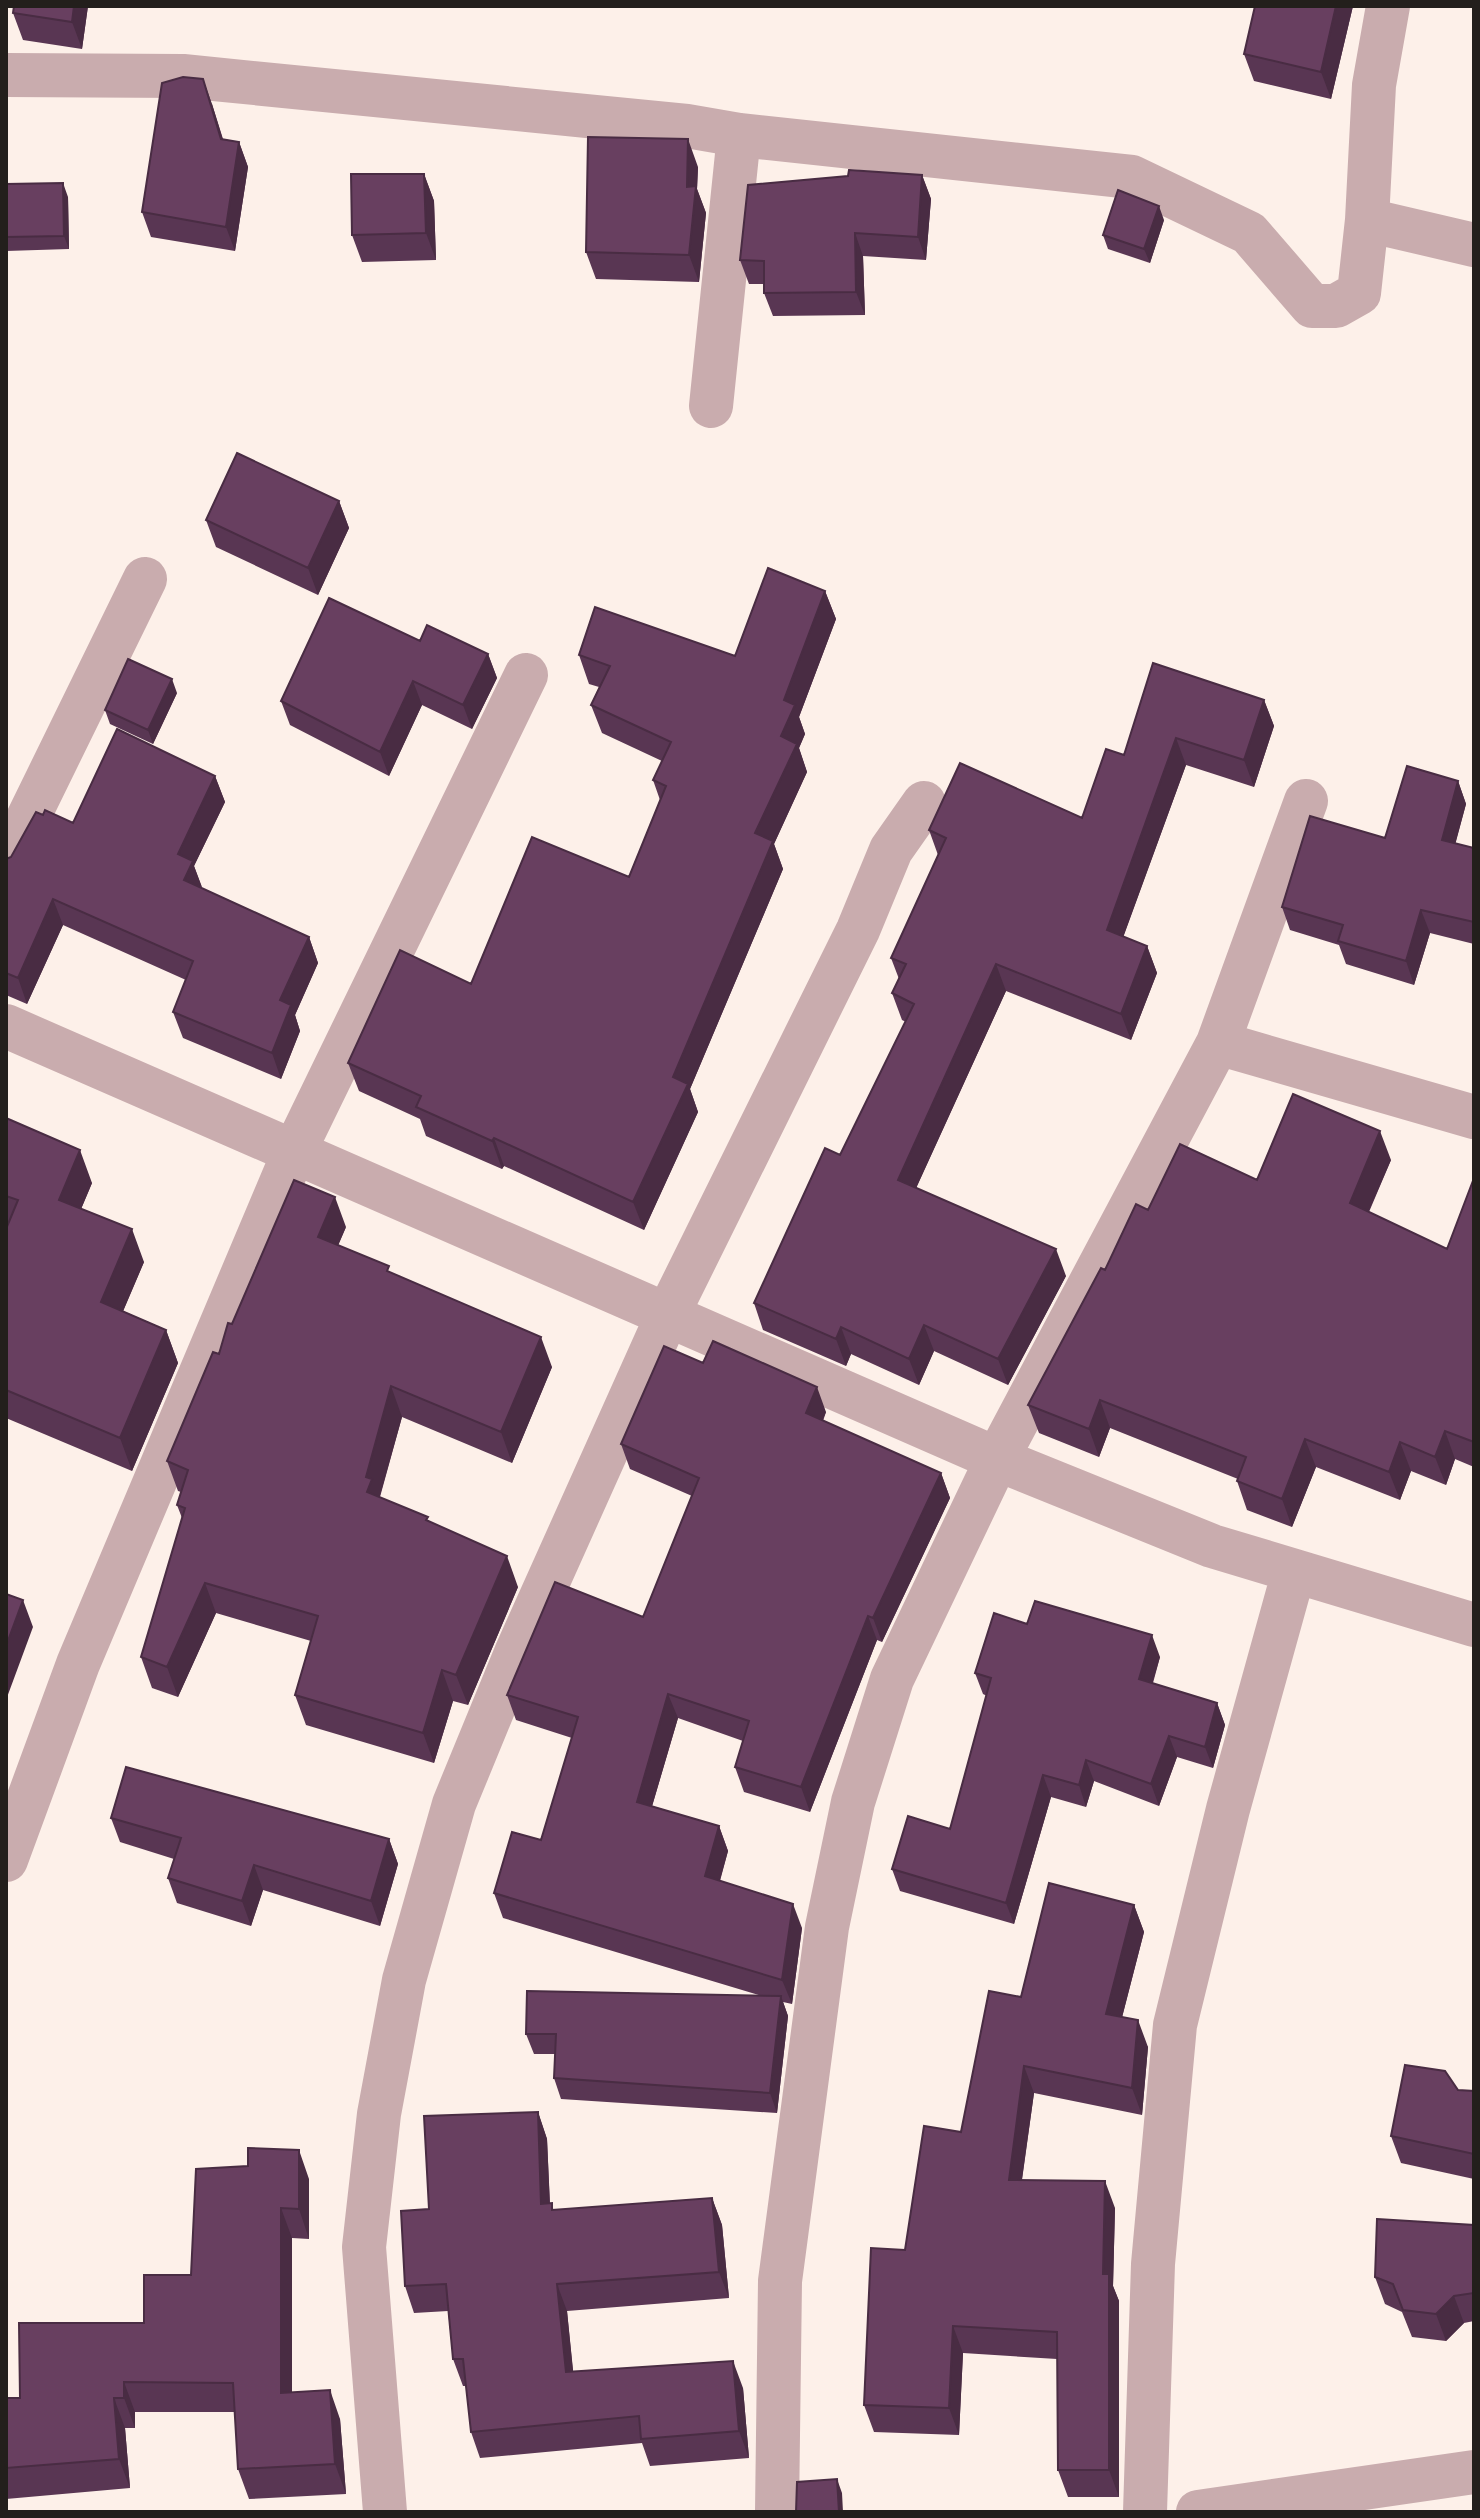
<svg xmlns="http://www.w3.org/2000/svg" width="1480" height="2518" font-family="Figtree,sans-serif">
  <rect width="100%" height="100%" fill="#fdf0e9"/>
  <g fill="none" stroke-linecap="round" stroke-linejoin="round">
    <path stroke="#c9acae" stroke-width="44" d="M6 75 183 76 687 126 739 135 1132 177 1249 233 1312 306H1336L1359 293 1367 220 1374 85 1388 6
      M1367 220 1474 245
      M711 406 739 135
      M6 863 145 579
      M6 1026 997 1459 1212 1546 1474 1625
      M1218 1043 1474 1117
      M6 1860 78 1664 294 1152 526 675
      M385 2512 364 2247 379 2114 404 1980 454 1804 516 1653 668 1314 858 930 891 850 924 803
      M777 2512 780 2281 827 1927 853 1802 892 1679 997 1459 1218 1043 1306 801
      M1145 2512 1153 2264 1175 2025 1228 1809 1294 1571
      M1198 2512 1474 2472"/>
  </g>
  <path fill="#593653" d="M88 6 82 49 23 40 13 13Z
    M1255 6H1353L1331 99 1254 81 1244 54Z
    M212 104 223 139 239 142 248 167 235 251 151 237 142 212Z
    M698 167 697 189 706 213 699 282 596 279 586 252Z
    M424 174 434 201 436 260 362 262 352 235Z
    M922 175 931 199 926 260 863 256 865 315 773 316 764 293V284H749L740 260Z
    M6 184 68 197 69 249 6 251Z
    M1164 220 1150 263 1108 249 1103 235Z
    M339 501 349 528 318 595 216 547 206 520Z
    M825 591 836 619 799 717 805 734 799 748 807 772 774 844 783 869 690 1089 698 1112 644 1230 504 1166 502 1169 426 1136 420 1119 359 1091 348 1063 471 984 629 877 660 800 653 780 662 761 602 733 591 705 599 687 589 684 579 655 735 656Z
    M420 641 488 654 497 678 472 729 422 705 389 776 290 725 281 701Z
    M177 693 153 744 110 724 105 710Z
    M1264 700 1274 726 1254 787 1186 765 1123 937 1147 946 1157 973 1131 1040 1006 991 916 1188 1066 1276 1008 1385 934 1351 919 1385 851 1354 846 1366 763 1330 754 1303 840 1155 906 1022 902 1020 892 993 899 979 891 958 938 855 929 830 1082 818 1124 755Z
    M215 776 225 802 194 866 202 888 309 937 318 963 295 1015 300 1031 281 1079 183 1038 173 1012 186 980 63 925 27 1004 6 995V859L11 857 43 815 73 823Z
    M1458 781 1466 804 1455 844 1474 848V944L1430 933 1414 985 1346 964 1339 945 1290 930 1282 907 1385 838Z
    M6 1118 92 1183 81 1209 144 1262 123 1311 166 1330 178 1363 132 1471 6 1418V1229L8 1224 6 1223Z
    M1391 1160 1369 1212 1447 1249 1474 1178V1467L1455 1459 1446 1485 1411 1471 1400 1500 1316 1467 1292 1527 1247 1510 1237 1481 1238 1479 1110 1428 1099 1457 1039 1433 1028 1405 1105 1270 1148 1210 1257 1180Z
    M346 1227 338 1245 392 1273 552 1367 512 1463 402 1417 380 1497 429 1522 518 1587 468 1705 453 1701 434 1763 306 1725 295 1695 311 1641 216 1613 178 1697 152 1688 141 1657 182 1518 177 1505 181 1492 178 1491 167 1461 232 1324Z
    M703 1363 826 1412 823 1421 941 1473 950 1498 882 1642 877 1640 810 1812 744 1792 735 1767 743 1741 678 1718 652 1806 719 1826 728 1851 720 1881 802 1928 792 2004 783 2002 788 2016 777 2113 561 2099 554 2078 555 2054H534L526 2034 762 1996 503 1918 494 1893 541 1840 572 1738 516 1720 507 1695 643 1617 692 1496 630 1469 621 1444Z
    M1027 1624 1160 1657 1153 1683 1217 1703 1225 1725 1213 1768 1177 1757 1159 1806 1094 1781 1086 1807 1051 1797 1014 1924 900 1891 892 1869 950 1829 987 1696 983 1694 975 1673Z
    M111 1818 389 1839 398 1864 380 1926 263 1890 251 1926 177 1903 168 1878 174 1859 120 1842Z
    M1134 1905 1144 1932 1122 2017 1148 2047 1142 2115 1034 2093 1022 2180 1115 2208 1113 2286 1119 2301V2497H1068L1058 2470 1057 2359 963 2353 959 2435 874 2432 864 2405 905 2250 961 2132 1021 1997Z
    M1458 2090 1474 2091V2179L1401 2163 1391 2136Z
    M538 2112 547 2139 550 2204 554 2210 712 2198 722 2225 729 2298 567 2311 573 2372 743 2388 749 2458 650 2466 642 2443 480 2458 471 2432 466 2386H463L453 2359 448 2311 414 2313 405 2286 429 2209Z
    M309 2179V2239L292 2238V2392L340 2419 346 2494 249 2499 238 2469 235 2412H135V2428H125L130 2488 6 2499V2398H20L144 2323 191 2275Z
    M1474 2225V2321L1464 2323 1446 2341 1412 2337 1402 2312 1385 2304 1375 2277Z"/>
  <path fill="#492c43" d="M74 6H88L82 49 72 22Z
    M1336 6H1353L1331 99 1321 72Z
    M203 79 212 104 230 163 221 139Z
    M688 139 698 167 697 189 706 213 699 282 689 255 687 187Z
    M239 142 248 167 235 251 226 227Z
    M424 174 434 201 436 260 426 233Z
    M922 175 931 199 926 260 918 237Z
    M63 183 68 197 69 249 64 236Z
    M1159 206 1164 220 1150 263 1144 249Z
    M855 233 863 256 865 315 856 292Z
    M339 501 349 528 318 595 308 568Z
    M825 591 836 619 799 717 805 734 799 748 807 772 774 844 783 869 690 1089 698 1112 644 1230 633 1202 673 1077 755 833 781 736 784 700Z
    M488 654 497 678 472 729 463 705Z
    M172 679 177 693 153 744 148 730Z
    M413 681 422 705 389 776 380 752Z
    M1264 700 1274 726 1254 787 1244 760Z
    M1176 738 1186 765 1116 957 1107 930Z
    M215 776 225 802 194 866 202 887 184 880 178 854Z
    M1458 781 1466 804 1450 864 1442 840Z
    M53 899 63 925 27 1004 18 978Z
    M1421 910 1430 933 1414 985 1406 961Z
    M309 937 318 963 295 1015 300 1031 281 1079 272 1053 280 1000Z
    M1147 946 1157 973 1131 1040 1121 1014Z
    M996 964 1006 991 908 1206 898 1180Z
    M1380 1131 1391 1160 1360 1231 1350 1203Z
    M494 1138 504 1166 502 1169 492 1141Z
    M80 1150 92 1183 71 1233 59 1200Z
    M335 1197 346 1227 329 1267 318 1237Z
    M132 1229 144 1262 113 1335 101 1302Z
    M1056 1249 1066 1276 1008 1385 998 1359Z
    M924 1325 934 1351 919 1385 909 1359Z
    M841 1327 851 1354 846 1366 836 1339Z
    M166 1330 178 1363 132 1471 120 1438Z
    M541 1337 552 1367 512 1463 501 1432Z
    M391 1386 402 1417 379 1499 367 1492 366 1477Z
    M817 1387 826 1412 815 1438 806 1413Z
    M1100 1400 1110 1428 1099 1457 1089 1429Z
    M1445 1431 1455 1459 1446 1485 1435 1457Z
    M1305 1439 1316 1467 1292 1527 1282 1499Z
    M1400 1442 1411 1471 1400 1500 1389 1472Z
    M941 1473 950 1498 882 1642 873 1618Z
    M507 1556 518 1587 468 1705 456 1675Z
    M205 1583 216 1613 178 1697 167 1667Z
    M23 1600 33 1627 6 1700V1646Z
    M868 1616 877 1640 810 1812 801 1787Z
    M1152 1635 1160 1657 1147 1701 1139 1679Z
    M442 1670 453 1701 434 1763 423 1733Z
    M668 1694 678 1718 646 1827 637 1802Z
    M1217 1703 1225 1725 1213 1768 1205 1747Z
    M1169 1736 1177 1757 1159 1806 1151 1784Z
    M1086 1760 1094 1781 1086 1807 1079 1785Z
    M1043 1775 1051 1797 1014 1924 1006 1903Z
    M719 1826 728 1851 714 1901 705 1876Z
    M389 1839 398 1864 380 1926 371 1901Z
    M254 1865 263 1890 251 1926 242 1901Z
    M793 1904 802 1928 792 2004 782 1980Z
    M1134 1905 1144 1932 1116 2041 1106 2014Z
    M781 1996 788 2016 777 2113 770 2093Z
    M1138 2020 1148 2047 1142 2115 1132 2088Z
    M1024 2066 1034 2093 1018 2207 1009 2180Z
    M538 2112 547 2139 551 2231 541 2204Z
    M299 2150 309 2179V2239L299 2209Z
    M1105 2181 1115 2208 1113 2286 1119 2301V2497L1109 2470 1103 2274Z
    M712 2198 722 2225 729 2298 719 2272Z
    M281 2208 292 2238V2422L281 2393Z
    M557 2284 567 2311 576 2399 566 2372Z
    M1454 2296 1464 2323 1446 2341 1436 2314Z
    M953 2326 963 2353 959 2435 949 2408Z
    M733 2361 743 2388 749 2458 739 2431Z
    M124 2382 135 2412V2428L124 2398Z
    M330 2390 340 2419 346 2494 335 2464Z
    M114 2398 125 2428 130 2488 119 2459Z
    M837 2479 842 2493 843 2512H839Z"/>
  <path fill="#683f60" stroke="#492c43" stroke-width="2" d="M14 6H74L72 22 13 13Z
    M1255 6H1336L1321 72 1244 54Z
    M183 77 203 79 221 139 239 142 226 227 142 212 162 83Z
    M588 137 688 139 687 187 696 186 689 255 586 252Z
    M849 170 922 175 918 237 855 233 856 292 764 293V261L740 260 748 185 848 176Z
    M351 174H424L426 233 352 235Z
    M63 183 64 236 6 237V184Z
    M1118 190 1159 206 1144 249 1103 235Z
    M237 453 339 501 308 568 206 520Z
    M768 568 825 591 784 700 795 705 781 736 797 744 755 833 773 841 673 1077 688 1084 633 1202 494 1138 492 1141 416 1107 421 1096 348 1063 400 950 471 984 532 837 629 877 666 786 653 780 671 742 591 705 610 666 579 655 595 607 735 656Z
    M329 598 420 641 427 625 488 654 463 705 413 681 380 752 281 701Z
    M128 659 172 679 148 730 105 710Z
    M1153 663 1264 700 1244 760 1176 738 1107 930 1147 946 1121 1014 996 964 898 1180 1056 1249 998 1359 924 1325 909 1359 841 1327 836 1339 754 1303 825 1148 840 1155 914 1004 892 993 906 964 891 958 946 838 929 830 960 763 1082 818 1106 749 1124 755Z
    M117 729 215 776 178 854 193 861 184 880 309 937 280 1000 291 1005 272 1053 173 1012 193 961 53 899 18 978 6 973V859L11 857 36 812 43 815 45 810 73 823Z
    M1407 766 1458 781 1442 840 1474 848V922L1421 910 1406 961 1338 941 1343 925 1282 907 1310 816 1385 838Z
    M1293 1094 1380 1131 1350 1203 1447 1249 1474 1178V1442L1445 1431 1435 1457 1400 1442 1389 1472 1305 1439 1282 1499 1237 1481 1246 1457 1100 1400 1089 1429 1028 1405 1101 1268 1105 1270 1136 1204 1148 1210 1180 1144 1257 1180Z
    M6 1118 80 1150 59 1200 132 1229 101 1302 166 1330 120 1438 6 1390V1229L18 1200 6 1196Z
    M294 1180 335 1197 318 1237 389 1266 387 1271 541 1337 501 1432 391 1386 366 1477 372 1479 367 1492 428 1517 426 1520 507 1556 456 1675 442 1670 423 1733 295 1695 318 1616 205 1583 167 1667 141 1657 185 1508 177 1505 188 1470 167 1461 213 1352 219 1354 228 1323 232 1324Z
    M713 1341 817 1387 806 1413 941 1473 873 1618 868 1616 801 1787 735 1767 749 1721 668 1694 637 1802 719 1826 705 1876 793 1904 782 1980 494 1893 512 1832 541 1840 578 1717 507 1695 555 1582 643 1617 699 1478 621 1444 664 1346 703 1363Z
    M6 1594 23 1600 6 1646Z
    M1035 1601 1152 1635 1139 1679 1217 1703 1205 1747 1169 1736 1151 1784 1086 1760 1079 1785 1043 1775 1006 1903 892 1869 908 1816 950 1829 991 1678 975 1673 994 1613 1027 1624Z
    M126 1767 389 1839 371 1901 254 1865 242 1901 168 1878 181 1838 111 1818Z
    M1049 1883 1134 1905 1106 2014 1138 2020 1132 2088 1024 2066 1009 2180 1105 2181 1103 2274H1109V2470H1058L1057 2332 953 2326 949 2408 864 2405 871 2248 905 2250 924 2126 961 2132 989 1991 1021 1997Z
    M527 1991 781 1996 770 2093 554 2078 556 2034H526Z
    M1405 2065 1445 2071 1458 2090 1474 2091V2154L1391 2136Z
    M538 2112 541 2204 552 2203V2210L712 2198 719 2272 557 2284 566 2372 733 2361 739 2431 641 2439 639 2416 471 2432 463 2359H453L446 2284 405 2286 401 2211 429 2209 424 2116Z
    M248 2148 299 2150V2209L281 2208V2393L330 2390 335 2464 238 2469 233 2383 124 2382V2398H114L119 2459 6 2468V2398H20L19 2323H144V2275H191L196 2169 248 2166Z
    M1377 2219 1474 2225V2293L1454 2296 1436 2314 1403 2310 1393 2284 1375 2277Z
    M837 2479 839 2512H796L797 2482Z"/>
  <rect width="1480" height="2518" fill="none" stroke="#231f1c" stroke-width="16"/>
</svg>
